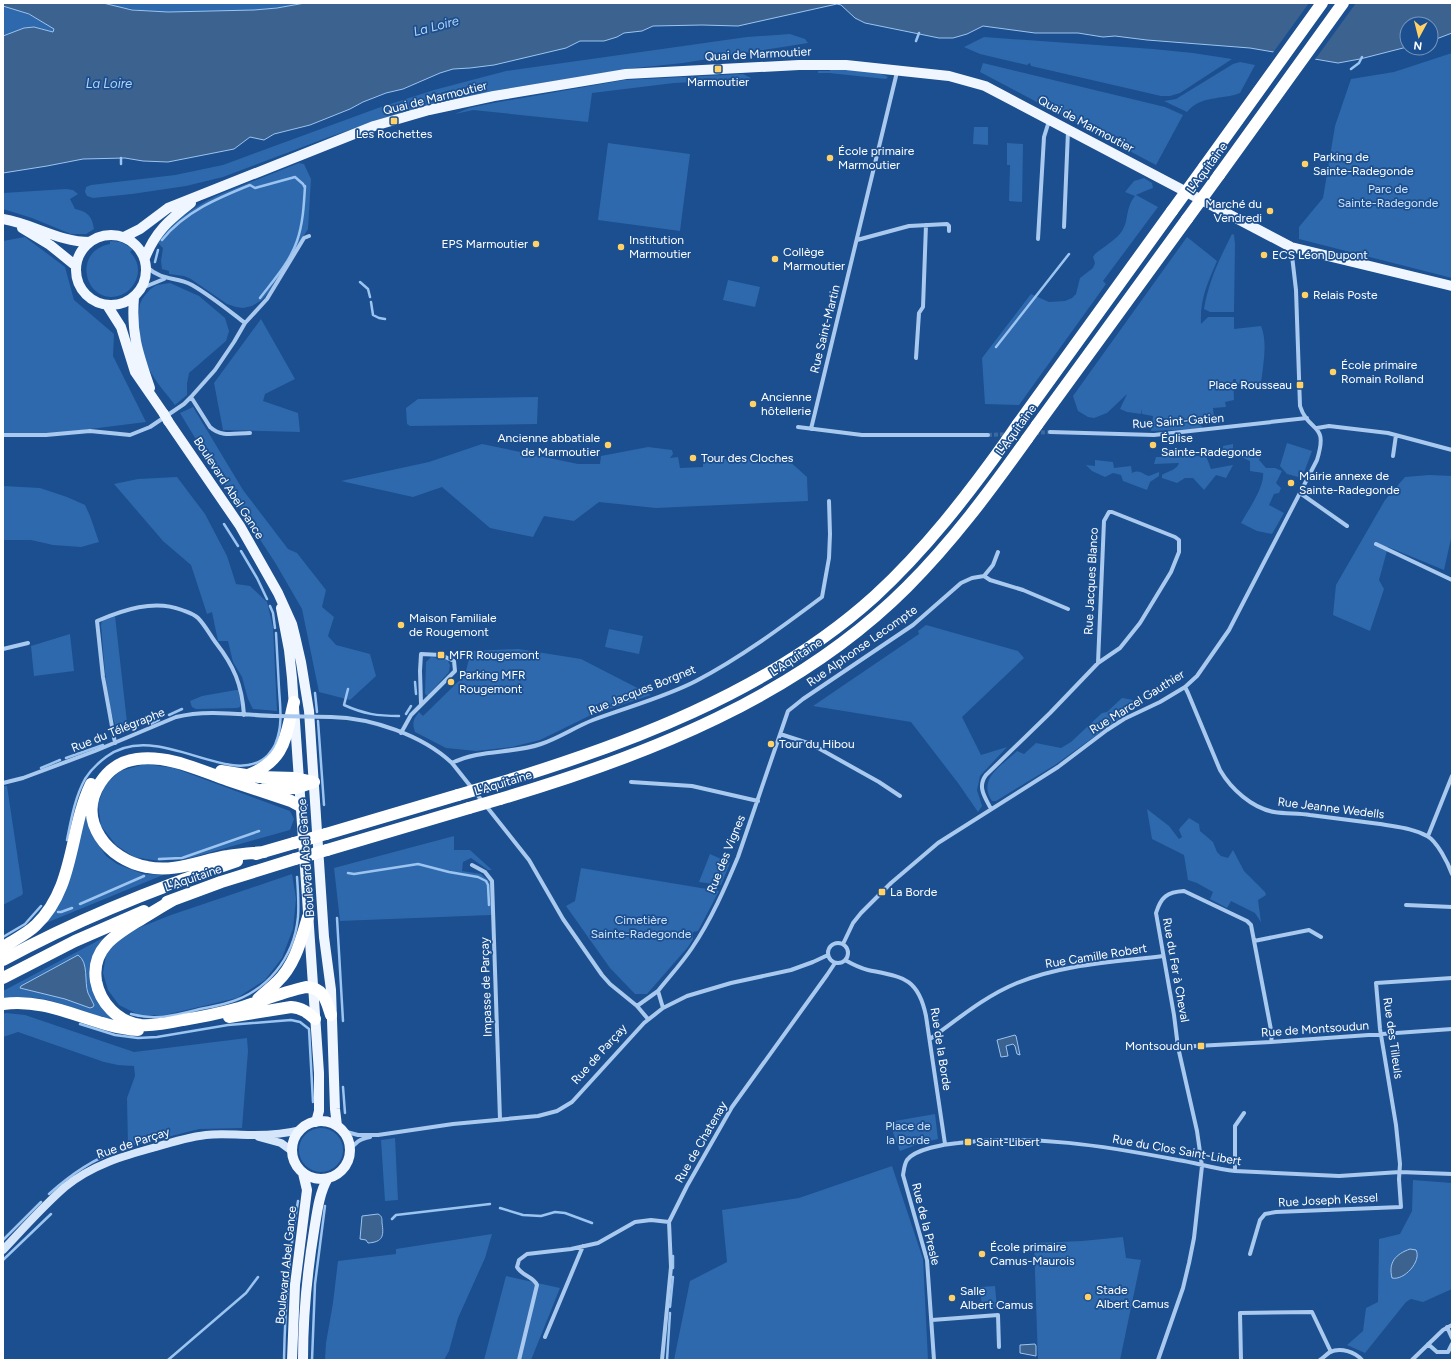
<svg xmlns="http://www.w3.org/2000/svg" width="1455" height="1363" font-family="Figtree,sans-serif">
  <rect width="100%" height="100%" fill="#1b4f8f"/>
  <path fill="#2e69ad" d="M103 3H305C274 9 244 11 213 12 175 13 140 13 103 3Z
    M3 6C21 10 39 18 54 29L53 32 35 27 24 28 3 36Z
    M790 34 805 39 808 43 683 63 635 68 505 89 394 115 329 137 223 177 186 186 132 194 93 198 87 196 85 192 86 187 91 185 175 175 223 165 378 108 434 90 506 71 747 37Z
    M984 37 1153 49 1193 53 1232 59 1180 93 1170 96H1161L1031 66 1030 63 1027 65 980 54 964 47Z
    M1452 53V278L1299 239V227L1323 198 1335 126 1351 79 1394 72Z
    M1240 62 1255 65 1240 93C1222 100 1201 95 1187 112L1164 101 1176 99 1233 64Z
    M983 63 1165 107 1183 115 1156 165 980 72Z
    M830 69C844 70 878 70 888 77L886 79 829 73H818V71H830Z
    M743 74 751 78 749 80 748 79 674 83 592 93 588 122 473 110 455 114 469 108 488 104 624 80Z
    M974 127H988V145L973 144Z
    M608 143 690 154 680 231 598 220Z
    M1007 143 1023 144 1022 202 1009 201 1010 165H1007Z
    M299 163 304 164 311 179 308 229 269 292 262 300 252 306 243 308 236 307 227 304 191 279 184 276 169 274V271L162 269 161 261 163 248 157 242C174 221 192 208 216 196Z
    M1144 178 1152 183 1153 188 1145 191 1136 195 1158 207 1103 281 1106 284 1019 405 985 404 982 358 1031 294 1049 302 1065 301 1072 298 1076 294 1080 278 1093 268 1095 263 1093 257 1095 254C1102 248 1117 239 1122 231 1129 221 1125 208 1135 196L1125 192 1134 181Z
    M66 189 73 190 78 194 70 199 75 209C88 212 92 216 94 229L86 234H71L32 218 3 209V193Z
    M1232 234 1234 235 1235 244 1234 312H1210L1204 309C1209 280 1219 260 1232 234Z
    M25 237 65 267 74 300 114 334 113 356 146 422 58 433H3V241Z
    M1187 237 1217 261C1207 285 1200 298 1201 324L1208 317H1234V329L1261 326C1268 343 1263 365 1261 383L1236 384V379H1233L1234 400 1225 402 1226 407 1213 408 1214 418H1201V426H1202V429L1151 431 1153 416 1142 414V409L1141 414 1127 412 1120 409 1127 394 1107 413 1094 418 1088 417 1078 411 1073 396Z
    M110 241 121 242 133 249 130 252C138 260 140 270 136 280 133 287 128 292 121 295 87 308 69 252 110 244Z
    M728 280 760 287 755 307 723 300Z
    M170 283 199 296 225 318 229 331 226 341 189 373 187 384V395L175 405C165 392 152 378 146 362 140 348 137 319 140 304 142 298 149 289 155 286 159 284 166 284 170 283Z
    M261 319 295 379 265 394 263 401 298 413 300 432 223 430 214 383Z
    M538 397 537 424 410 426 407 424 406 408 418 399Z
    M193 407 243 490 288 549 297 553 326 590 322 607 334 617 328 636 336 645 370 654 376 676 350 700 319 692 302 609 276 564 209 461 180 413Z
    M1287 443 1312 451 1302 478 1287 474 1280 466Z
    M482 444 578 464H600L601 456 648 447 672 450 673 454 670 458 678 457 680 468 703 467V459H787L807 477 808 501 656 508 599 502 574 521 544 516 533 537 490 528 442 487 413 497 341 481 429 462Z
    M1233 444V449L1227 452 1226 457 1211 455 1206 456 1211 469 1233 465 1226 478 1216 475 1204 490 1193 478H1185L1177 483 1162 478V475C1168 471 1177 470 1179 463L1154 464 1156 457H1162V451L1170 452C1174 449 1184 449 1189 451V457L1198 456 1220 450 1223 449V446Z
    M1243 449 1251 450 1255 454H1260L1261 455 1259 460 1266 468H1275L1282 471 1276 483 1281 488 1279 493 1274 494 1269 505 1284 513 1272 534 1257 531 1241 523C1247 512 1265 486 1263 473L1250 471V461L1239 456Z
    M1095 460 1113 462 1114 468 1131 466 1132 473C1140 469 1142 474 1149 476L1159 472V476L1150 482 1147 490 1123 481 1121 475 1113 473 1105 477 1092 471 1086 465 1095 466Z
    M1429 475 1452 476V534L1444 570 1388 547 1379 580 1384 589 1370 631 1333 615 1336 585 1385 500 1405 477Z
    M177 477 205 514 227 556 236 584 250 586 267 602 273 627 277 711 253 709 248 699 242 677 233 662 228 641H218L212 612 207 614 191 565 163 541 114 484 138 479Z
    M3 486 40 488 67 497 85 505 90 516 99 542 81 547 53 545 31 540H3Z
    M115 616 128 731 121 733C107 724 103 644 101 625L102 621Z
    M926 625 1018 651 1024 658 962 717 981 755 1007 747 980 776 977 790 982 806 978 812 958 783 911 722 813 706 919 634 918 631Z
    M609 629 643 636 639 654 605 647Z
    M70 634 74 671 34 676 31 646Z
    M518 649 581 659 651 695 591 715 540 740 512 747 476 751 446 748 415 732C412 723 413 720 419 712L423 716 465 675 471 651Z
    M431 657 447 659 450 665 449 672 428 695H426L425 693 426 662Z
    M236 690H238L241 704 240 707 237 708 196 709 192 707 190 701 202 696Z
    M1122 698 1133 700 1134 702 1123 716 1055 765 996 801H992C977 778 1002 766 1017 751L1024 754 1036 743 1061 748 1071 742 1102 713 1107 712Z
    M145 764 174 768 290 811 294 819 290 830 190 858 159 861 134 857 116 845 101 826 98 804 105 785 120 771Z
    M3 786H7L23 893 22 895 3 905Z
    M1147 809 1169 826 1179 839 1182 837 1179 830 1180 828 1189 818 1199 824 1200 831 1213 842 1217 852 1221 856 1228 858 1233 850 1244 871 1265 892 1266 895 1258 900 1261 922 1255 913 1231 901 1227 908 1210 899 1213 892 1197 883 1188 880 1184 855 1152 839Z
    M87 813 90 832 106 856 117 864 143 874 163 875 46 923 62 897Z
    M454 836V850H470L492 870H488L471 858 463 862 462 871 481 874 491 883V915L340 921 334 868Z
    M710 854 730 863 721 885 699 882Z
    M581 868 719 891 698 931 693 932V939L688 947 647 994H635L610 968 566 906 575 901Z
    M292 874 296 899 293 929 282 958 265 980 237 998 165 1015H139L119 1005 108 990 103 973 106 955 115 942 131 931 171 915Z
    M103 938 95 952 91 969 123 1023C100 1019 78 1008 55 1002 39 997 20 996 3 998V991Z
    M6 1013 25 1015 134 1052 247 1038 248 1051 242 1128 199 1129 128 1147 127 1098 135 1076 134 1066 118 1065 104 1062 18 1032 3 1037V1014Z
    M935 1114 938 1139 921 1143 900 1151 889 1122Z
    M299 1150a22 22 0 1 1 44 0a22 22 0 1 1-44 0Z
    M395 1138 398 1200 385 1201 381 1140Z
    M892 1166 923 1259 928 1360H674L690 1281 727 1262 722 1210 799 1198Z
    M1413 1180 1452 1183V1289L1423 1302 1411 1299 1406 1302 1365 1353 1347 1345 1363 1331 1366 1308 1378 1302 1379 1239 1400 1234 1412 1211Z
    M492 1234 485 1258 458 1318 449 1351 444 1360H325L326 1343 333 1303 338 1261 396 1254V1249Z
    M1123 1237 1126 1258 1141 1260 1120 1360H1038L1034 1243 1082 1241Z
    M506 1276 560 1288 531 1360H484Z
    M995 1286 997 1308 982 1309 980 1287Z"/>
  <path fill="#3c6290" stroke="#9cc4f0" d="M3 3H103L132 10 168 12 254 10 277 8 305 3H1452V33L1431 41V24H1407V47L1360 59 1338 63 1250 48 1147 40 1115 36 1103 37 1078 33H1035L983 26 967 34 953 38H939L865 23 855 18 841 5 837 4 738 26 702 25 653 26 642 31 624 33 617 37 604 41H580L566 48 494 65 470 68 453 69 440 73 403 89 386 93 363 102 350 109 310 125 274 134 264 140 250 137 234 149 168 162 143 161 125 158 83 159 47 166 3 173V36L24 28 34 27 53 32 54 29 29 14 3 6Z
    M78 955C89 962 84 982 88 993 90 997 92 1001 94 1005L93 1007 90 1008 65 999 20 988 21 986Z
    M1015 1035 1016 1036 1020 1055 1017 1054 1015 1046 1013 1044 1006 1046 1008 1056 1001 1057 997 1040Z
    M378 1214C382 1216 382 1218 382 1223 384 1236 383 1242 368 1243L366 1240 360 1239 362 1216Z
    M1410 1249 1416 1250C1422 1261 1404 1281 1392 1278 1388 1262 1396 1254 1410 1249Z
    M1035 1344 1036 1346V1356L1020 1353V1345Z"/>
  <path fill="#1b4f8f" d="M1309 3H1356L1314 61 1272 54Z"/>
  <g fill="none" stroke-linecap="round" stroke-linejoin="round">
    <path stroke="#9cc4f0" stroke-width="2.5" d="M916 41 919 33
      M1351 69 1359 63 1362 57
      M121 158V164
      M162 240C184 212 218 198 250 185L255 188 295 177 303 184 305 188
      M155 262 158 250
      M360 282 368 289 370 297
      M260 298C273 281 290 262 297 241 303 224 304 204 305 186
      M371 302 373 315 379 318 385 319
      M996 347 1069 254
      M224 524 238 546
      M241 551 257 578 267 599
      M270 606 273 613 275 628
      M415 682 416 694
      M348 689 344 705C364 714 377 716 399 716
      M315 693 317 712
      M406 714 411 706
      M169 715 182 709
      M318 721 324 805
      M151 724 159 720
      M66 758 103 745
      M41 768 60 760
      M67 840C71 820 75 797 85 779 90 771 98 763 106 757 158 718 232 792 268 755 271 751 275 747 276 742 283 725 280 706 279 688 278 670 277 652 276 633
      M159 859 182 858 259 831
      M348 873 354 874 418 864 449 872 478 877 486 881 488 885 489 905
      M80 904 144 876
      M58 912H61L72 908
      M337 918 343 1021
      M3 937 25 924 41 906
      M131 1014C156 1021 176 1015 200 1009 209 1007 218 1006 227 1003 267 992 294 958 298 917 299 904 298 890 297 877
      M80 1024 115 1035 138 1038 157 1037 228 1025 291 1020 300 1022 309 1029 313 1102
      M343 1087 345 1113
      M49 1194C69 1176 91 1160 117 1151
      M500 1208 523 1215 541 1216 555 1212 565 1213 592 1223
      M392 1219 396 1215 490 1204
      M3 1240 41 1202
      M673 1256V1268
      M3 1260 51 1214
      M670 1307 673 1277
      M168 1360 246 1293 258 1277
      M284 1360C285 1307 289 1254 298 1201
      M312 1360 315 1284 325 1206
      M667 1360 670 1313"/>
    <path stroke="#3d69a0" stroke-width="4" stroke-dasharray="4 2" stroke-linecap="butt" d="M1035 433 1050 432
      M988 435 1008 434"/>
    <path stroke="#a9c9ee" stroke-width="4" d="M1064 227 1068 131
      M1038 239 1044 137 1049 121
      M857 240 909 226 947 224 949 226V231
      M147 267C163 282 176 276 192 285 211 296 228 310 245 323
      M142 288 164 279
      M916 358 919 313 923 307 926 225
      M798 427 862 435H988
      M1317 428 1329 426 1388 433 1452 450
      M811 429 897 72
      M1050 432 1154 435 1307 418
      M250 433C235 433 222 438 210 427L191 397 215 370 234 342 245 323 267 299 304 238 309 236
      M3 435H46L90 431 130 435 150 427 184 404 191 397
      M1393 456 1396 435
      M1300 493 1347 526
      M1376 544 1452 580
      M984 576 990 580 1023 590 1068 609
      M3 649 28 643
      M1185 687 1188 693 1220 770C1231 789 1252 808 1274 812 1286 814 1298 813 1310 815 1334 818 1357 821 1380 824 1396 827 1413 828 1427 836 1437 841 1448 863 1452 874
      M331 717C372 718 422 735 452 763L529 860 563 919 602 975 610 984 637 1006 648 1019
      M401 733 411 715 455 671 454 661 441 655 421 654 420 671 421 704
      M780 734 811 744 879 782 900 796
      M115 743 103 677 97 621C123 610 154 599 182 610 187 612 194 614 198 618 205 625 210 635 216 643 234 666 242 685 244 715
      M452 763C480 749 512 754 541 744 559 738 575 727 593 720 627 707 663 698 696 681 740 658 782 627 822 597L829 558 830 534 829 501
      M631 782 692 786 758 801
      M3 783 23 778 95 751 176 717C208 709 242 715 275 716
      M991 809C985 797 977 787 986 775L1050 713 1098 663 1120 648 1140 623 1171 572 1179 552V540L1175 537 1112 512H1109L1104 521 1098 663
      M1428 836 1452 776
      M472 865 485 872 492 881 500 1119
      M1406 905 1452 907
      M1254 941 1309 930 1321 937
      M828 953a10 10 0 1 1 20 0a10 10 0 1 1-20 0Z
      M843 944 853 923 861 913 891 883 938 843 1058 767 1107 730 1124 719 1160 702 1185 687 1197 676 1229 630 1317 460C1329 421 1309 434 1300 406L1296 290 1291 247
      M845 960C852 964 860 968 868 970 902 977 918 977 926 1016L945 1144
      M637 1006 658 991
      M663 1008 658 991C669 977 682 963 692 948 711 920 725 888 738 857L788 711 803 699 913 625 961 583 972 578 984 576 993 565 998 552
      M930 1039C958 1019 985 996 1017 983 1063 964 1114 962 1163 956
      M1178 1047 1271 1042 1452 1029
      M343 1131 358 1135H378L453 1124 538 1116 557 1111 572 1102 644 1023 663 1008 687 996 731 983 791 970 813 962 828 955
      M350 1151C355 1142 360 1139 370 1137
      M1235 1171V1126L1244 1113
      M1250 1254 1260 1220 1265 1214 1276 1212 1401 1207 1399 1179 1400 1164 1396 1125 1380 1029 1376 983 1452 978
      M932 1320 998 1315 999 1347
      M1447 1327 1452 1338
      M545 1337 583 1246
      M1428 1344 1437 1352H1448L1452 1344
      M519 1360 537 1285C534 1277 522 1276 517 1267L519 1260 527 1254 571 1249 598 1243 635 1222 651 1220 669 1222
      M662 1360 671 1267 669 1222 687 1186 732 1107 827 975 835 963
      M934 1360 927 1260 903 1175C904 1170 904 1165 907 1160 915 1149 945 1144 958 1143 1032 1134 1105 1146 1178 1160 1197 1163 1216 1169 1235 1171L1339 1176 1400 1172 1452 1174
      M1158 1360 1183 1288 1189 1263 1194 1238 1202 1166 1197 1131 1178 1047 1174 1015 1156 913C1161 897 1167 892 1184 891L1247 921 1251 925 1272 1035 1271 1042
      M1241 1360 1240 1313 1312 1312 1331 1352
      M1320 1360C1323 1358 1327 1354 1330 1352 1341 1347 1355 1352 1362 1360
      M1412 1360 1443 1330 1452 1325"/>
    <path stroke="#d6e6fa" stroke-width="8" d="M259 1137 281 1143 292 1151
      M3 1250C23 1229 43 1206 65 1187 92 1165 123 1156 156 1147 172 1142 189 1137 206 1135 221 1133 236 1135 251 1135 267 1135 285 1134 300 1130"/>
    <path stroke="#f0f6ff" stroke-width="10" d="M3 219C34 224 58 242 90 242
      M22 228 50 245 76 266
      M76 270a35 35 0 1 1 70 0a35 35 0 1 1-70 0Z
      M124 237 140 229 168 208 374 126 429 110 494 96 626 74 799 65H846L949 76 985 86 1291 247 1452 286
      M145 258C155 232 169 220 191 203
      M134 297C131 334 138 353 150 388
      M107 305 121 327 135 372 164 414
      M168 421 240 526 278 593 292 624 295 636 301 662 309 711 324 937 331 990 335 1109 337 1126
      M281 608 289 650 292 678 319 1073V1111L316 1122
      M292 1150a29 29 0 1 1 58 0a29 29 0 1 1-58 0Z
      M292 1360 295 1285 307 1190 303 1173
      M303 1360C303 1317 307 1274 314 1231 317 1213 319 1193 328 1178"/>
    <path stroke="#fff" stroke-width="12" d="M1204 167 1322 3
      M1219 175 1343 3
      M1018 424 1172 211
      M1037 425 1187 219
      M221 771 259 777 295 778 314 782
      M248 775C286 760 285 738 294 702
      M489 786C624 746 769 692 875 596 925 550 967 496 1007 440
      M264 789 296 788 314 782
      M500 799C646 756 797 697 907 587 952 542 990 491 1027 439
      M326 834 458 795
      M327 850 469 808
      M264 852C252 853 239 854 228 856 201 860 175 873 147 867 108 860 76 821 100 783 109 769 122 761 137 759 169 755 199 770 228 780 249 787 270 794 291 801L302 807
      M256 854 294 843
      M175 899C162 906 150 914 138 921 115 935 91 949 96 981 100 1003 118 1022 141 1025 155 1026 169 1023 183 1020 202 1017 221 1013 239 1008 261 1001 283 992 306 987 324 988 326 1000 331 1015
      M167 902 221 882 295 859
      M3 947C14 940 27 934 36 925 75 888 69 830 91 784
      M3 960C78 919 156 888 237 861
      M3 978 75 941 144 911
      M258 999C264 993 271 988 277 982 295 965 301 940 308 917
      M3 1004C51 997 92 1027 138 1030
      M229 1017 291 1007C302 1008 307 1012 315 1019"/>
    <path stroke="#a9c9ee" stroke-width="4" d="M275 716 331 717"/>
    <path stroke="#f0f6ff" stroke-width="10" d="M164 414 168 421"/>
    <path stroke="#fff" stroke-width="12" d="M1172 211 1204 167
      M1187 219 1219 175
      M1027 439 1037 425
      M1007 440 1018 424
      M458 795 489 786
      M469 808 500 799
      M294 843 326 834
      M295 859 327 850"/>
  </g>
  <g fill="#ffd166" stroke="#1b4f8f" stroke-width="1.5">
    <rect x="714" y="65" width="8" height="8" rx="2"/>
    <rect x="390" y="117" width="8" height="8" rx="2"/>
    <circle cx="830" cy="158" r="4"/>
    <circle cx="1305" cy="164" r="4"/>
    <circle cx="1270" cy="211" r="4"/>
    <circle cx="536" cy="244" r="4"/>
    <circle cx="621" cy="247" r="4"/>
    <circle cx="1264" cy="255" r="4"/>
    <circle cx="775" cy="259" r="4"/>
    <circle cx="1305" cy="295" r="4"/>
    <circle cx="1333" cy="372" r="4"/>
    <rect x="1296" y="381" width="8" height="8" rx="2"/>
    <circle cx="753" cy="404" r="4"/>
    <circle cx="608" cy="445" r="4"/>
    <circle cx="1153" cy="445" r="4"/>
    <circle cx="693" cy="458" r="4"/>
    <circle cx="1291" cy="483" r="4"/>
    <circle cx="401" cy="625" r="4"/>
    <rect x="437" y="651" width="8" height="8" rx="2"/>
    <circle cx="451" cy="682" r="4"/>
    <circle cx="771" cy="744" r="4"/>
    <rect x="878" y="888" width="8" height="8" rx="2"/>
    <rect x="1197" y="1042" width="8" height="8" rx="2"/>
    <rect x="964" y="1138" width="8" height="8" rx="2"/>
    <circle cx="982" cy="1254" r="4"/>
    <circle cx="1088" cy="1297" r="4"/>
    <circle cx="952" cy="1298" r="4"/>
  </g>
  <g text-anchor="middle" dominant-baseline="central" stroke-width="3.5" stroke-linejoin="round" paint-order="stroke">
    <g font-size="12" fill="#fff" stroke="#1b4f8f">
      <text transform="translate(758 54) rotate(-3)">Quai de Marmoutier</text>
      <text transform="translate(435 98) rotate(-14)">Quai de Marmoutier</text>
      <text transform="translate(1086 124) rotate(28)">Quai de Marmoutier</text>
      <text transform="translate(1207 168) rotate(-54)">L'Aquitaine</text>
      <text transform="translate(825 329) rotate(-76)">Rue Saint-Martin</text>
      <text transform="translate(1178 421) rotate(-4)">Rue Saint-Gatien</text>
      <text transform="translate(1016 430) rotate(-54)">L'Aquitaine</text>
      <text transform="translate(229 488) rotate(57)">Boulevard Abel Gance</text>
      <text transform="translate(1091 581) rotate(-87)">Rue Jacques Blanco</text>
      <text transform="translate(862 646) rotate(-35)">Rue Alphonse Lecompte</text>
      <text transform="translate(796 657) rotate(-33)">L'Aquitaine</text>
      <text transform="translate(642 690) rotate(-22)">Rue Jacques Borgnet</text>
      <text transform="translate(1137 702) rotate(-32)">Rue Marcel Gauthier</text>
      <text transform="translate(118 730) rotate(-22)">Rue du Télégraphe</text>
      <text transform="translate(503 783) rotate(-17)">L'Aquitaine</text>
      <text transform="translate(1331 808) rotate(7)">Rue Jeanne Wedells</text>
      <text transform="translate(726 854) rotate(-68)">Rue des Vignes</text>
      <text transform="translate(306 858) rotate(-94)">Boulevard Abel Gance</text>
      <text transform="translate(193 878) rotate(-19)">L'Aquitaine</text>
      <text transform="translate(1096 956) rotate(-9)">Rue Camille Robert</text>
      <text transform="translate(1176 970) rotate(80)">Rue du Fer à Cheval</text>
      <text transform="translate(486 987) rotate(-92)">Impasse de Parçay</text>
      <text transform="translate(1315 1029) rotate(-4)">Rue de Montsoudun</text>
      <text transform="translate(1393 1038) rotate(82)">Rue des Tilleuls</text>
      <text transform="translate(941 1049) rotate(81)">Rue de la Borde</text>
      <text transform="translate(599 1054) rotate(-48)">Rue de Parçay</text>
      <text transform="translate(701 1142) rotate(-60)">Rue de Chatenay</text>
      <text transform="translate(133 1143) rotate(-18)">Rue de Parçay</text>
      <text transform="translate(1177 1150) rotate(10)">Rue du Clos Saint-Libert</text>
      <text transform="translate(1328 1200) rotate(-3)">Rue Joseph Kessel</text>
      <text transform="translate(926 1224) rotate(76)">Rue de la Presle</text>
      <text transform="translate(286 1265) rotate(-84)">Boulevard Abel Gance</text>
    </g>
    <g font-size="12" fill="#fff" stroke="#1b4f8f" text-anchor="start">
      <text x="718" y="82" text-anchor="middle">Marmoutier</text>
      <text x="394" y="134" text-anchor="middle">Les Rochettes</text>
      <text x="838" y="151">École primaire<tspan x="838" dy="14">Marmoutier</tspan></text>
      <text x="1313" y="157">Parking de<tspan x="1313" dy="14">Sainte-Radegonde</tspan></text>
      <text x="1262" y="204" text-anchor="end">Marché du<tspan x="1262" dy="14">Vendredi</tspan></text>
      <text x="629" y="240">Institution<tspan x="629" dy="14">Marmoutier</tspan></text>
      <text x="528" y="244" text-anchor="end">EPS Marmoutier</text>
      <text x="783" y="252">Collège<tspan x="783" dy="14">Marmoutier</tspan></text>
      <text x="1272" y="255">ECS Léon Dupont</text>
      <text x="1313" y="295">Relais Poste</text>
      <text x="1341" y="365">École primaire<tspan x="1341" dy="14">Romain Rolland</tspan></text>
      <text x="1292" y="385" text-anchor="end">Place Rousseau</text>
      <text x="761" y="397">Ancienne<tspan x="761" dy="14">hôtellerie</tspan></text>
      <text x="600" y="438" text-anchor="end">Ancienne abbatiale<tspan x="600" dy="14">de Marmoutier</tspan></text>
      <text x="1161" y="438">Église<tspan x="1161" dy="14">Sainte-Radegonde</tspan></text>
      <text x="701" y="458">Tour des Cloches</text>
      <text x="1299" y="476">Mairie annexe de<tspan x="1299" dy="14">Sainte-Radegonde</tspan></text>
      <text x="409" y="618">Maison Familiale<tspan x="409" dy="14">de Rougemont</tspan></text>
      <text x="449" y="655">MFR Rougemont</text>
      <text x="459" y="675">Parking MFR<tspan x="459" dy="14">Rougemont</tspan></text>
      <text x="779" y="744">Tour du Hibou</text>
      <text x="890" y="892">La Borde</text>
      <text x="1193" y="1046" text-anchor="end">Montsoudun</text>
      <text x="976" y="1142">Saint-Libert</text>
      <text x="990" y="1247">École primaire<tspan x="990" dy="14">Camus-Maurois</tspan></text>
      <text x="1096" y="1290">Stade<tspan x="1096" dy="14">Albert Camus</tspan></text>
      <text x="960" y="1291">Salle<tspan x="960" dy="14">Albert Camus</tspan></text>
    </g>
    <g font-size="12" fill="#cfe3fa" stroke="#1b4f8f">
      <text x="1388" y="189">Parc de<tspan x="1388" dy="14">Sainte-Radegonde</tspan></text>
      <text x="641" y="920">Cimetière<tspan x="641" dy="14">Sainte-Radegonde</tspan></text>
      <text x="908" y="1126">Place de<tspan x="908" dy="14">la Borde</tspan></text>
    </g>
    <g font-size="13" font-style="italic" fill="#b5d3f5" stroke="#1b4f8f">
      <text transform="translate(436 26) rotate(-15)">La Loire</text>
      <text x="109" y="83">La Loire</text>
    </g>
  </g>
  <rect width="1455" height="1363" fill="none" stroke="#ffffff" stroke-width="8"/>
  <g transform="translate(1419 36) rotate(187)"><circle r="19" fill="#1b4f8f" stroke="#7695bc"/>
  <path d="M0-3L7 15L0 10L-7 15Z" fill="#ffd166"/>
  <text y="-6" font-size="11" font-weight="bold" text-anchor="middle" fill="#ffffff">N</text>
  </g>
</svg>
